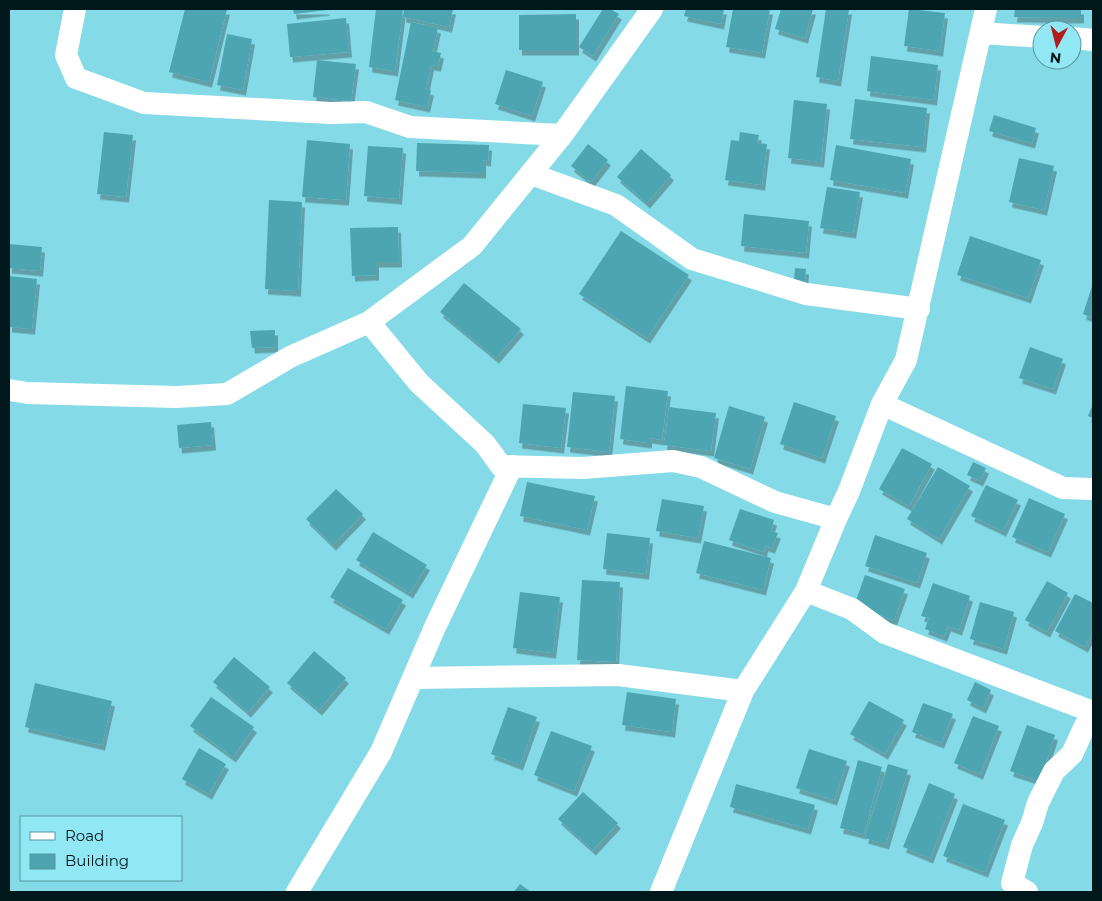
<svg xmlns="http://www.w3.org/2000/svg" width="1102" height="901" font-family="Montserrat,sans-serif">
  <defs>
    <filter id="shadow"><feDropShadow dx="3" dy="5.5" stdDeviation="0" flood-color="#0004"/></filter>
  </defs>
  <rect width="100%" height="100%" fill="#84dae7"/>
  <path fill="#4ea5b1" filter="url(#shadow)" d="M185 9H227L209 82 169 72Z
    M293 9H327V10L294 14Z
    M376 9H403L395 71 369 67Z
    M404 9H453L449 27 403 17Z
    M603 9H610L619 14 593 56 579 47Z
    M686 9H724L721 24 684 16Z
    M733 9H770L762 53 726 47Z
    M781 9H813L805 38 775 29Z
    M826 9H849L838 81 816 77Z
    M909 9 945 13 940 51 904 46Z
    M1015 9H1081V18L1014 17Z
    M576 14V50H519V15Z
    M346 18 349 52 290 57 287 24Z
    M411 22 438 28 433 51 441 53 438 66 431 65 426 89 431 90 427 107 395 100Z
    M227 34 252 39 243 90 217 85Z
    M871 56 938 65 934 100 867 91Z
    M317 60 356 64 351 101 313 97Z
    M506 70 543 82 532 116 495 104Z
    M855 99 927 108 923 147 850 139Z
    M794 100 827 104 821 162 788 158Z
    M994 115 1036 128 1032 143 989 131Z
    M104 132 133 135 126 197 97 194Z
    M740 132 759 135 757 143 767 144 762 185 725 180 731 140 739 141Z
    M307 140 350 144 346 200 302 197Z
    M417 143 489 145 488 161 483 160V173L416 171Z
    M588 144 608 160 591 182 571 166Z
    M836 145 911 159 905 193 830 180Z
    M368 146 403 148 399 199 364 196Z
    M641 149 671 175 647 203 617 177Z
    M1019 158 1054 166 1044 210 1009 202Z
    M827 187 860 192 853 233 820 228Z
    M269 200 302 202 298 291 265 289Z
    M744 214 809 221 806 253 741 246Z
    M398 227 399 262H376V275L352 276 350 228Z
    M621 231 689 275 647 338 579 294Z
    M970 236 1041 260 1028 298 957 275Z
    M9 244 42 247 40 271 9 268Z
    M795 268 806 269 805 282 794 281Z
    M9 276 37 279 32 329 9 327Z
    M464 283 521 329 496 358 440 312Z
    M1093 283V318L1083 314Z
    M275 330V347L252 348 250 331Z
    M1030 347 1063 359 1053 389 1019 378Z
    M626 386 668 391 662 440 649 438V443L620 439Z
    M573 392 615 396 609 452 567 447Z
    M794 402 836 416 822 458 780 444Z
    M523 404 566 408 561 448 519 443Z
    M1093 404V418L1088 416Z
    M729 406 765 417 750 469 714 458Z
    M669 407 716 413 711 451 664 445Z
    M211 422 213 445 179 448 177 425Z
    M902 448 932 464 909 506 879 489Z
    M973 462 986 468 980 481 967 475Z
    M938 467 970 486 939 539 907 519Z
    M527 482 595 496 587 530 520 516Z
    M986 485 1018 500 1003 531 971 516Z
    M336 489 363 514 333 545 306 519Z
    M1029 498 1065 514 1048 552 1012 537Z
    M662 499 704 506 698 538 656 531Z
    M740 509 774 520 771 531 778 533 772 548 765 546 764 552 729 540Z
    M373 532 427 565 410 593 356 560Z
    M607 533 650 538 646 574 603 569Z
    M875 535 927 553 917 583 865 566Z
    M704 541 771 558 763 590 696 573Z
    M348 568 403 600 386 629 330 597Z
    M865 575 905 589 894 620 854 606Z
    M582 580 620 582 616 662 577 660Z
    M1047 581 1068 593 1047 632 1025 620Z
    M933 583 970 596 959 630 948 626 944 636 925 629 929 618 921 616Z
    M520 592 560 597 553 653 513 648Z
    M1075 594 1093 603V632L1085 647 1055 631Z
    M980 602 1014 612 1004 649 970 639Z
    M314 651 346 678 319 710 287 683Z
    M234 657 270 687 248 712 213 682Z
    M975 682 991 690 983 708 967 700Z
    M35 683 112 701 102 745 25 727Z
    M627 692 676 699 672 732 622 725Z
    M211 697 254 727 233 757 190 726Z
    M869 701 904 720 885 754 850 734Z
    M923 703 953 714 941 743 912 732Z
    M508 707 537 717 520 765 491 754Z
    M973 716 999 726 980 774 954 763Z
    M1027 725 1055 735 1040 781 1010 771Z
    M551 731 592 746 574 791 534 775Z
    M199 748 226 764 209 794 182 779Z
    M809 749 847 761 834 800 796 788Z
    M858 760 882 767 864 834 840 828Z
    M888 764 908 770 886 844 865 838Z
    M929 783 955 794 930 858 903 847Z
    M736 784 815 805 808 829 730 807Z
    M583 792 618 823 593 850 558 819Z
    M963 804 1005 820 985 872 943 856Z
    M520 884 531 892H514Z"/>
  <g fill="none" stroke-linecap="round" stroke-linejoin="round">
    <path stroke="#fff" stroke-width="22" d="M75 9 66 55 76 78 144 103 331 113 366 112 410 127 562 135
      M981 33 1042 37
      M1072 38 1093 40
      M531 174 616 205 692 259 806 294 919 309
      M369 322 419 383 485 444 501 466 583 468 673 461 701 467 775 502 836 519
      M9 390 28 393 176 397 227 394 290 357 369 322 472 246 562 135 652 9
      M882 404 1063 488 1093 489
      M806 591 852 609 885 633 1093 712
      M414 678 618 675 743 691
      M297 892 381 752 435 627 512 466
      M661 892 743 691 806 591 836 519 849 491 882 404 906 360 986 9
      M1027 892 1012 883 1022 845 1032 823 1038 803 1054 771 1072 754 1085 726 1093 715"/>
  </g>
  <rect width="1102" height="901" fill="none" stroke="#00181c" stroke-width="20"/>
  <rect x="20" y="816" width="162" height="65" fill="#91e8f4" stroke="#57959e"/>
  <rect x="30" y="832" width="25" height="8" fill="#ffffff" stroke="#57959e"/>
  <text x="65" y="841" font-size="15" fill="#00181c">Road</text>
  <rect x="30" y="854" width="25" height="15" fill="#4ea5b1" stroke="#57959e"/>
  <text x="65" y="866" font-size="15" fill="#00181c">Building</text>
  <g transform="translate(1057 45) rotate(187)"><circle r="24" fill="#91e8f4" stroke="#57959e"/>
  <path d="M0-4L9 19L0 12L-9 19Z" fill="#ae1d1b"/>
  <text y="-8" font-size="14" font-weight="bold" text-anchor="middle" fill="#00181c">N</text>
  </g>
</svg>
